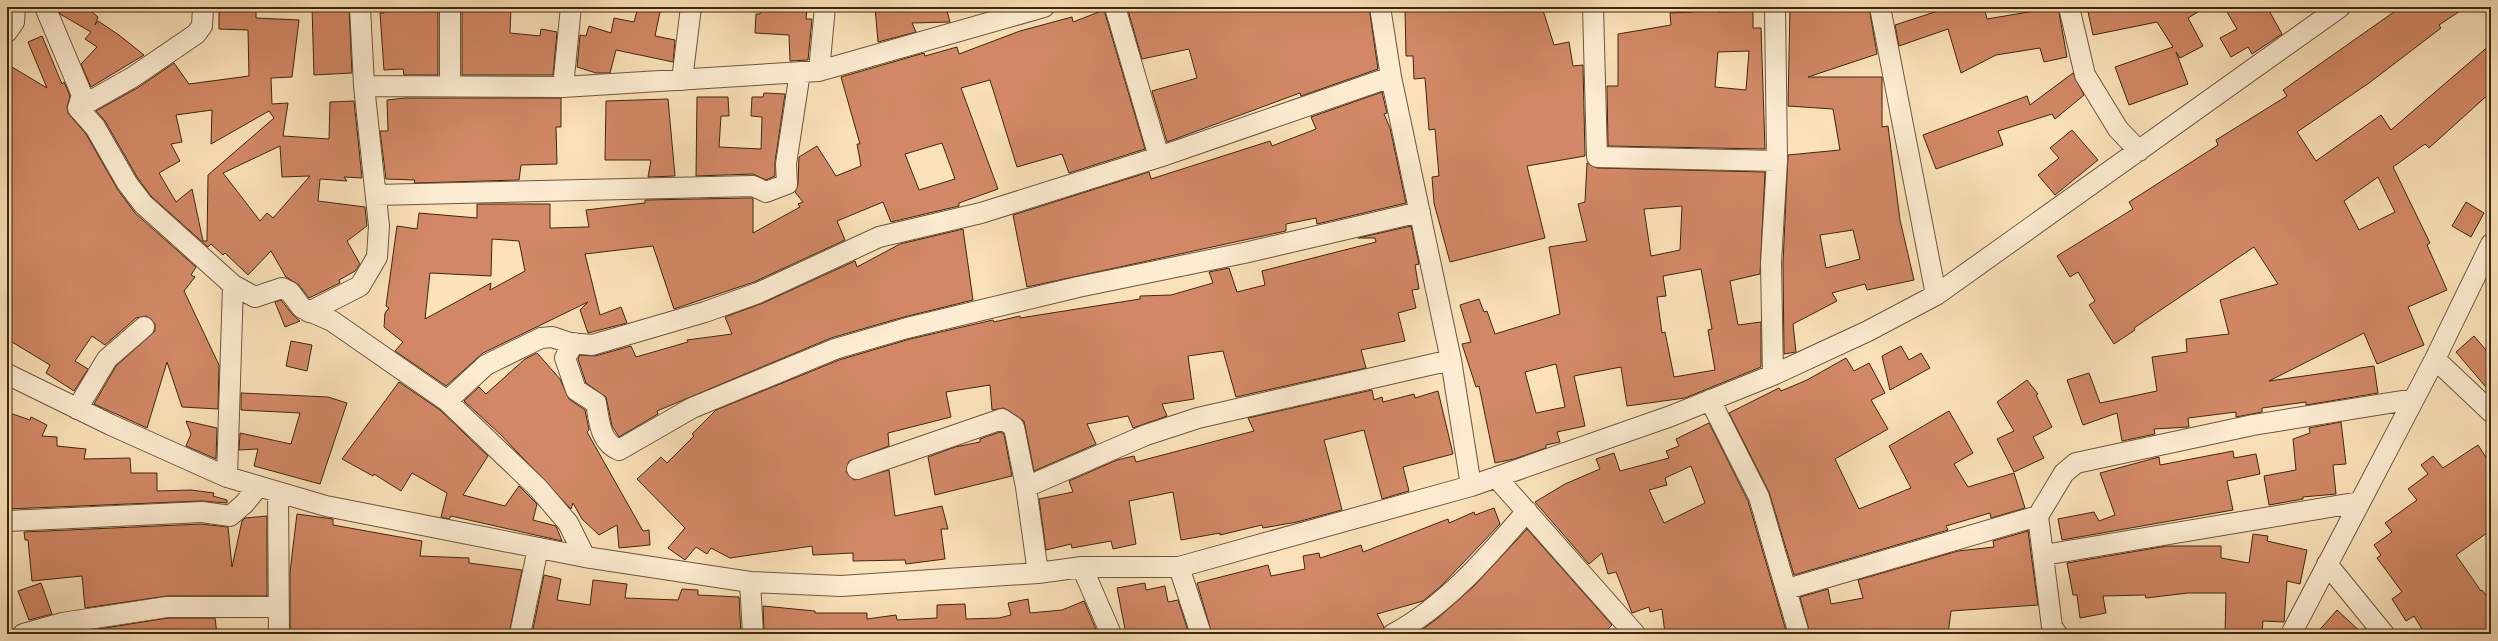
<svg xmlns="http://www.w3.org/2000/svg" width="2498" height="641" font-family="'Sorts Mill Goudy',serif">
  <rect width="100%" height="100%" fill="#fae1b9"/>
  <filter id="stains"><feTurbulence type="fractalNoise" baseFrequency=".005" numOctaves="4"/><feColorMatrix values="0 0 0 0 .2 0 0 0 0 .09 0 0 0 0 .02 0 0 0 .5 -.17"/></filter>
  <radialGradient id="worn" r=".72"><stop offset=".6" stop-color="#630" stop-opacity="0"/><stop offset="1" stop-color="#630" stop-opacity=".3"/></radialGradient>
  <path fill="#d28866" stroke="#3f270d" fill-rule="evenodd" d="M57 7H86L98 17 95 25 98 21 119 35 144 55 91 87 81 64 97 47 85 39 91 32 60 14Z
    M219 7H256V18L299 20 292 77 271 78 272 104 288 103 283 136 329 139 330 102 354 101 362 178 344 177 347 181 320 179 318 201 365 207 367 226 347 241 360 264 355 271 339 280 340 283 309 298 299 285 286 277 271 251 248 275 225 253 223 255 211 244 208 247 151 196 137 177 105 121 96 111 139 87 174 63 189 84 249 76 248 30 219 29ZM212 110 211 144 269 111 274 118 208 175 207 241H203L192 189 176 202 159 173 180 161 171 144 182 142 176 115ZM280 146 282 177 310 176 273 218 267 213 260 221 223 173Z
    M312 7H349L352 73 314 75Z
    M383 7H438V75H404L403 69 384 70 380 13H384Z
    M462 7H511L510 33 540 36 541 29 557 32 553 75H462Z
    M638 7H661L655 36 675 40 673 62 616 50 610 73H596L577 67 580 35 586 36 589 26 611 33 614 18 634 22Z
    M760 7H807L806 19H812L808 60 790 61 789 35 755 33 756 14H760Z
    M875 7H946L950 22 912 23 916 32 878 42Z
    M1127 7H1369L1378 69 1301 96 1300 93 1167 142 1152 91 1197 78 1189 49 1142 59Z
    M1405 7H1542L1554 45 1569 42 1573 66 1583 65 1585 156 1527 166 1545 238 1450 262 1434 203 1432 177 1439 176 1435 129 1429 130 1425 78 1414 79 1413 56H1406Z
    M1693 7H1718V12L1753 11V28H1761L1765 149 1608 146 1607 86H1618V34L1671 25 1670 13 1693 12ZM1749 51 1746 90 1715 87 1718 52Z
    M1790 7H1869L1877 54 1808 77H1882V127L1888 126 1900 220 1914 280 1867 290 1865 284 1832 293 1837 301 1793 324 1796 352 1784 354 1783 263 1788 155 1840 150 1833 109 1788 106ZM1853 230 1860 259 1826 268 1820 235Z
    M1950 7H1984L1987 19 2058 7 2067 57 2044 62 2040 48 1996 55 1961 73 1948 29 1899 46 1895 25Z
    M2087 7H2206L2188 18 2203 46 2180 58 2176 52 2188 84 2129 105 2115 67 2173 47 2157 22 2093 35Z
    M2224 7H2267L2282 34 2252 54 2248 47 2231 57 2220 38 2237 29Z
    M2401 7H2466L2439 25 2441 28 2369 83 2297 132 2316 161 2381 115 2391 130 2491 44V92L2429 148 2425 144 2393 167 2430 243 2427 245 2447 290 2408 307 2424 345 2377 364 2364 333 2269 381 2374 366 2378 393 2306 405V402L2262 408V412L2236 417V412L2188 418 2189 427 2154 429 2155 434 2122 441 2117 413 2083 425 2067 380 2089 373 2100 403 2157 391 2152 357 2187 352 2186 339 2229 334 2220 300 2278 284 2254 247 2134 328 2135 330 2114 344 2089 305 2095 301 2078 272 2070 277 2057 256 2133 209 2129 202 2218 145 2216 140 2287 96 2283 90ZM2378 177 2395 212 2359 230 2344 201Z
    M1104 10 1145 149 1069 173 1062 154 1017 167 990 80 961 88 998 189 959 203V206L891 222 883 202 837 221 845 240 754 282 674 309 653 246 585 254 600 315 621 307 627 323 588 333 580 310 588 302 483 353 446 386 395 351 403 342 384 327 385 313 389 308 386 306 397 226 417 229 419 213 477 218V204H550V228L589 227 586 210 645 203V200L751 198 753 199V233L800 207 798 204 803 202 795 192 798 184 799 157 817 146 836 176 861 166 857 144H860L841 77 924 53 925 56 957 47 959 54 1020 31 1072 17 1073 22ZM942 143 955 179 919 190 905 154ZM492 239 519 241 525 271 490 290 491 283 425 319 430 273 491 276Z
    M42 36 62 84 64 82 70 96 67 107 68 113 86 134 118 190 135 213 196 267 191 275 195 277 184 291 219 365 218 409 182 407 167 362 147 428 94 404 116 366 155 331V324L147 316 136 318 105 345 92 336 75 361 88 369 74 391 46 373 50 365 7 339V64L47 88 28 42Z
    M2073 73 2084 95 2055 119 2052 114 1998 131 2003 145 1936 169 1923 135 2027 96 2030 105Z
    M1382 92 1387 113 1384 114 1390 128 1406 203 1317 224 1316 218 1286 224V231L1027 287 1013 215 1149 172 1151 179 1270 141 1272 146 1316 129 1311 117Z
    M764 93 785 94 775 162V176L766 180 753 174 696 176 697 97H728L729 116H721L719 147 761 149 762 117 751 116 752 97H763Z
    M405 98H561V127H556L557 164 521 165 519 180 414 183 415 180 386 179 380 131H388L387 100Z
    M668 99 675 176 648 177 651 160H605L606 101Z
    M2072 130 2098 160 2055 195 2038 175 2059 158 2050 148Z
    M1587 163 1597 168 1765 172 1760 274 1730 281 1738 325 1761 322V367L1685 398 1627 406 1621 367 1574 376 1585 426 1557 432 1560 442 1546 445V448L1514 459 1495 463 1479 386 1476 387 1462 344 1471 342 1460 305 1479 299 1484 312 1487 311 1495 334 1560 314 1549 247 1587 241 1578 204 1585 202ZM1682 206 1680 250 1651 256 1644 209ZM1701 269 1712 329 1708 330 1715 370 1674 377 1665 332 1662 333 1657 297 1666 296 1663 276ZM1556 364 1565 407 1536 413 1525 372Z
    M2466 202 2484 213 2471 237 2452 226Z
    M1411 226 1419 264 1415 265 1419 289 1412 290 1416 308 1398 313 1405 341 1361 350 1366 368 1236 397 1223 351 1188 356 1194 399 1162 404 1167 416 1133 428 1128 416 1087 424 1096 444 1034 471 1024 421 1004 408 992 410 990 385 946 392 951 417 888 433 889 446 849 461 846 472 854 480 889 470 895 516 942 506 948 529H941L945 559 906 564 905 560 853 561V553L813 555 812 546 730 558 711 548 707 554 696 547 685 560 668 548 685 528 637 479 661 457 667 463 694 436 692 434 716 410 839 360 910 339 993 320 994 322 1020 316V318L1140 299V296L1171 295 1213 283 1209 272 1229 268 1237 292 1265 285 1262 271 1376 242 1375 238H1358Z
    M963 229 973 300 904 317 831 338 657 411 658 414 619 437 612 426 606 397 586 383 578 359 580 355 595 356 631 346 636 357 688 342 687 340 732 334 725 317 763 303 855 261 857 267 900 244Z
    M281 300 293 315 300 321 285 327 275 302Z
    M2474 336 2491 356V393L2456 352Z
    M291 341 312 345 307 371 286 366Z
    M1901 346 1909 360 1921 353 1930 368 1890 390 1882 356Z
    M537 353 560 379 569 399 585 410 589 430 587 432 643 531 649 530 650 545 619 548 617 525 599 535 582 519 573 503 571 509 501 435 464 401 479 387 486 394 525 359Z
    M1846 358 1854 371 1869 363 1885 393 1871 400 1888 429 1835 459 1859 509 1911 488 1889 446 1949 411 1973 453 1954 464 1968 487 2014 473 2025 508 1991 518 1990 513 1946 526 1948 530 1794 575 1769 492 1729 413 1779 388 1781 391 1807 380Z
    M2027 380 2038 394 2036 395 2052 427 2033 437 2044 458 2014 472 1997 439 2014 431 1997 402Z
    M399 382 440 410 488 456 463 495 505 506 519 486 537 504 533 520 556 526 562 541 451 516 449 519 441 517 447 493 412 473 401 491 374 474 373 476 342 459Z
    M1372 390 1374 400 1382 397 1383 402 1414 394 1415 398 1438 391 1453 454 1403 467 1409 491 1382 499 1364 430 1324 440 1342 510 1297 522 1263 528 1262 525 1220 535V533L1181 540 1173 492 1129 501 1136 544 1113 549 1111 541 1072 548 1071 544 1046 550 1039 499 1073 492 1069 481 1117 460 1134 456 1136 462 1254 431 1248 418Z
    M241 393 328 397 347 403 320 484 254 466 258 449 239 450 240 433 291 444 300 413 241 410Z
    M7 412 30 420 31 417 47 425 42 436 57 437V446L86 449 84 459 130 458 131 473H157V491L191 490 214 493 213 496 227 500V503L201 501 7 509Z
    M186 421 217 428 216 459 186 446 191 434Z
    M2341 422 2346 464 2333 465 2336 494 2303 497V499L2269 505 2264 476 2296 470 2293 439 2310 433 2309 428Z
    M1709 423 1748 501 1787 634H1665L1662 609 1650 612 1649 607 1632 613 1616 572 1608 574 1602 553 1589 564 1535 502 1565 484 1600 469 1596 459 1614 453 1620 471 1669 458 1666 451 1679 446 1676 439ZM1691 466 1705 503 1664 523 1649 490 1667 485 1665 478Z
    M1000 432 1004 434 1012 476 935 495 928 457 955 447 980 442V439Z
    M2478 445 2491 465V530L2456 555 2481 591 2482 590 2491 602V634H2425L2414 616 2406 621 2392 599 2402 592 2377 558 2381 555 2374 545 2392 532 2385 523 2417 500 2408 489 2428 474 2421 465 2433 456 2443 468Z
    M2233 451 2234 458 2256 454 2260 474 2227 481 2233 510 2062 540 2058 519 2094 512 2099 521 2115 515 2100 473 2159 457 2160 465Z
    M1494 508 1500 524 1441 586 1423 601 1377 614 1384 627 1382 634H1212L1197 583 1268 565 1271 576 1305 569 1303 556 1319 553 1320 558 1361 545 1363 552 1448 519 1449 523 1474 512 1475 515Z
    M297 514 333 519V525L422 541 420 556 469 558V563L522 570 509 634H290V572Z
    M267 516V596H167L85 608 82 576 32 581 28 540H25L24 532 201 524 228 527 232 567 242 521 245 518Z
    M1527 529 1612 625 1603 634H1416L1438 618 1473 587Z
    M2028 531 2038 605 1951 611 1948 634H1863V629L1838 634H1810L1800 597 1828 589 1831 604 1863 598 1858 580 1958 551 1994 547 1993 541Z
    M2253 534 2268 536 2267 541 2307 550 2300 584 2287 581 2284 622 2263 621 2262 634H2225L2226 593H2188L2146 598 2145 595 2103 596 2106 613 2080 618 2077 595H2073L2067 563 2167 546H2221V558L2249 563Z
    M544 575 561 579 557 600 590 605 593 580 627 584 625 598 678 600 682 589 698 590V595L739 597 741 634H532Z
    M41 583 52 614 29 620 18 591Z
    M1145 583 1146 590 1165 586 1168 602 1178 600 1189 634H1126L1117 588Z
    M1028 599 1030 613 1062 610 1084 601 1098 634 764 632 763 606 815 611V613H867V619L896 615 897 620 937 618V605L965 604 966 619 999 618 1011 615 1008 603Z
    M2337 610 2363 634H2316Z
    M168 618H215L217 634H86V631Z"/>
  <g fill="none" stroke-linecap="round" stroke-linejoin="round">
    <g stroke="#6e5638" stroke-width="22">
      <path id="street" d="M45 7 82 95 78 108 95 127 127 183 143 204 233 285 255 297 282 288 290 292 302 308 332 321 447 401 538 488 568 523 585 557
        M450 7V86
        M1115 7 1159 157
        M1380 7 1391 77 1451 360 1471 486
        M1593 7 1597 157 1777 161
        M1880 7 1936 295
        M2069 7 2085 75 2118 129 2139 151
        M7 32 14 22 15 7
        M819 71 825 7
        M682 80 691 7
        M364 86 563 87 819 71 1044 7
        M563 87 571 7
        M78 108 133 77 196 34 202 26 203 7
        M376 195 753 186 766 192 787 184 786 164 800 72
        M309 312 360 286 377 257 379 226 364 86 360 7
        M574 343 565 358 576 390 596 403C599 420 600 443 619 450L692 408 835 349 907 328 1078 287 1244 253 1420 212
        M2435 359 2491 412
        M7 374 111 425 227 477 326 506 585 557 750 582 841 586 1038 573 1082 567H1179L1471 486 1671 416 1773 375 1868 331 1936 295 2340 7
        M1773 375 1771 263 1777 161 1775 7
        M1710 400 1759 497 1799 634
        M447 401 486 365 541 338 552 337 570 343 592 345 705 312 758 293 879 237 981 213 1159 157 1391 77
        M77 409 107 359 144 327
        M857 469 1002 419 1014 427 1026 487 1038 573
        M227 477 233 285
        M1496 477 1635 634
        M1026 487 1146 435 1198 418 1451 360
        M278 492 279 634
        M2038 516 2052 627 2057 634
        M7 521 202 512 230 516 244 504 258 487
        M2044 555 2360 502
        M2327 564 2384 634
        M1082 567 1111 634
        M1179 567 1201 634
        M750 582 753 634
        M1787 589 2038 516 2064 473 2076 463 2253 425 2414 399
        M23 634 62 623 167 607H279
        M520 634 538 548
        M1393 634C1446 606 1489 555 1527 511
        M2291 634 2435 359 2491 244"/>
    </g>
    <use href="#street" stroke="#fcecd2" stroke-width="20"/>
    <path stroke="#3f270d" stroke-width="3" stroke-dasharray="7 7" stroke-linecap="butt" d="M7 632 8 634"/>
  </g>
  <rect width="2498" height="641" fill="none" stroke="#fae1b9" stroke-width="24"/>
  <rect x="8" y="8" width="2482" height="625" fill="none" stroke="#3f270d" stroke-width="2"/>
  <rect x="12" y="12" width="2474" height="617" fill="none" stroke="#3f270d"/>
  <rect width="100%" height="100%" filter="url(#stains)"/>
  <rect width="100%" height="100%" fill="url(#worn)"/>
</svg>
